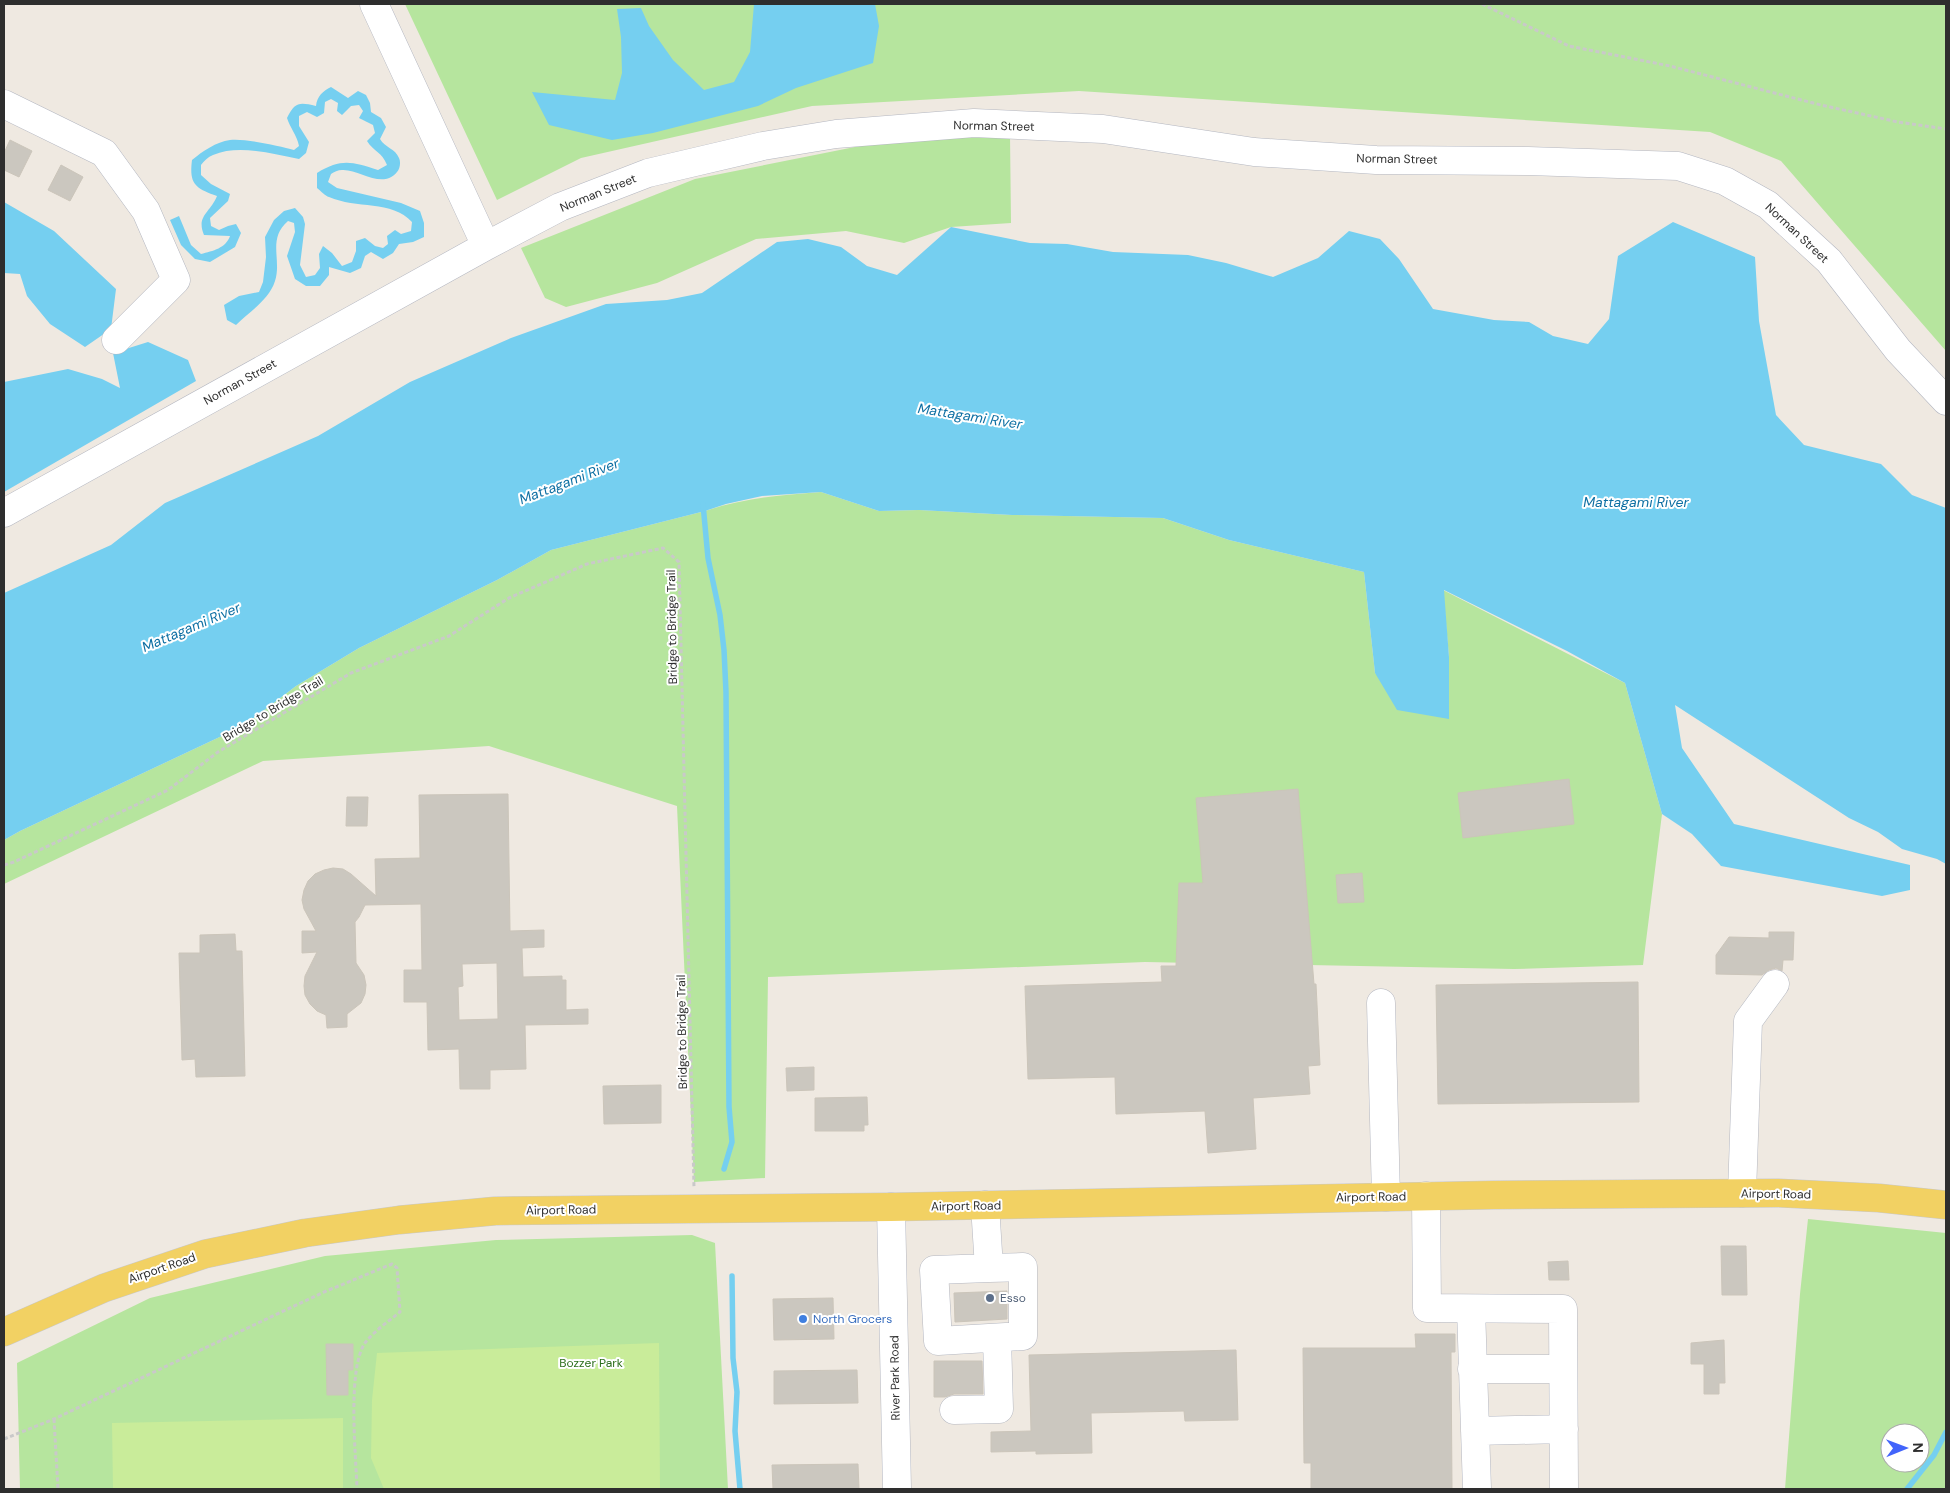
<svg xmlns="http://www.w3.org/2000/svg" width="1950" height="1493" font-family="'DM Sans',sans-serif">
  <rect width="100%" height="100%" fill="#efe9e1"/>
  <path fill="#b6e59e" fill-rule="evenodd" d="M405 4H1946V351L1781 161 1710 132 1079 91 812 106 581 158 497 200Z
    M1010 135 1011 223 951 227 904 243 846 231 756 239 657 283 566 307 545 298 521 248 695 179 890 140Z
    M821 492 879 511 919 510 1012 515 1163 518 1229 540 1364 572 1375 673 1449 718V657L1443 590 1625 683 1662 814 1643 965 1514 969 1145 962 768 977 765 1178 694 1182 677 806 489 746 263 761 4 884V840L20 831 243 726 296 686 359 648 497 580 551 550 705 511C744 498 780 495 821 492Z
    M1808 1219 1946 1233V1489H1785L1800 1294ZM1890 1433H1920V1463H1890Z
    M692 1235 715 1243 728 1489H20L17 1363 150 1298 325 1256 496 1240Z"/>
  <path fill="#c9ec9a" d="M659 1343 660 1489H384L371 1458 372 1400 377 1353Z
    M343 1418V1489H113L112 1423Z"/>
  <path fill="#75cff0" d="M754 4H875L879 26 873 63 796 88 758 106 653 133 612 140 549 125 532 92 615 100 622 73 621 37 617 9 641 8 649 26 673 60 704 90 734 82 750 52Z
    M331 87 348 98 358 91 366 95 370 103 371 112 381 118 386 127 380 139C385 148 395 148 399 158 401 162 400 169 397 172 382 190 360 169 342 170 338 170 334 172 331 174L328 182 337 188 401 203 420 211 424 223V237L413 242 399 244 393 253 383 259 371 252 365 256 361 268 350 273 329 267V275L320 286H306L295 279 287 256 295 232 294 223 288 221C267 239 282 260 275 281 269 300 250 311 236 325L227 320 224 305 239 296 259 292 263 282 266 257 265 237 274 220 284 211 295 208 303 217 305 224 300 265 306 277 315 275 320 268 319 254 323 246 332 253 342 266 352 262 356 251V241L365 238 375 246 383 248 388 244 387 236 395 230 401 234 411 231 412 222C392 200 356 209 329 197 325 196 321 191 317 188V173C342 158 352 162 378 170L387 165C382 152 374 152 367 141L375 133 373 125 359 118 363 111 359 105 351 106 342 115 337 111 338 103 331 99 325 102 324 113 317 117 307 112 299 116V126L309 142 306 153 299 159C272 154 239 144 213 155 208 157 204 161 201 165V175L211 184 230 194 228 201 210 218 211 226 219 230 228 226 236 224 241 233 235 247 210 262 195 259 181 245 170 220 179 216 191 245 201 254C213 251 226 248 230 236L204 235C196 216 210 213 217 196 195 188 189 184 192 160 203 151 216 142 230 140 244 138 279 146 294 150L299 146C297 135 290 128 287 118 295 102 299 102 316 106 317 96 323 91 331 87Z
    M4 202 54 231 116 289 111 329 85 347 50 324 27 296 20 274 4 273Z
    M1673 222 1755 257 1759 321 1776 415 1804 445 1881 464 1912 495 1946 508V864L1937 859 1902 849 1878 832 1849 818 1675 705 1682 748 1734 824 1910 865V890L1882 896 1721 866 1692 834 1662 814 1625 683 1567 651 1444 590 1449 657V719L1397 710 1375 673 1364 572 1229 540 1163 518 1012 515 919 510 879 511 821 492 762 496 726 504 705 511 551 550 497 580 359 648 296 686 243 726 20 831 4 840V593L111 545 165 503 318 436 410 382 511 338 606 304 667 300 702 293 777 242 808 239 841 247 867 266 897 275 951 227 1030 243 1067 244 1113 252 1188 255 1226 263 1273 277 1318 258 1349 231 1380 239 1399 259 1433 309 1494 320 1529 322 1553 336 1588 344 1609 319 1618 256Z
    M148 342 188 360 196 381 4 492V382L68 369 102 379 120 388 113 353Z"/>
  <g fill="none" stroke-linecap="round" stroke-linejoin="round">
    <path stroke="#75cff0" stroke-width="5.5" d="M703 504 708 558 720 615 724 650 726 692 729 1107 732 1142 724 1169
      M732 1276 733 1358 737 1392 735 1431 740 1489
      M1907 1489 1934 1455 1946 1432"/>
  </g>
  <path fill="#cbc7bf" stroke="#cbc5ba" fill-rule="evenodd" d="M10 140 32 151 19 177 4 170V153Z
    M61 165 83 177 70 201 48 190Z
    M1569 779 1574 824 1463 838 1458 793Z
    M1298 789 1314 984H1316L1320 1065 1308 1066 1310 1094 1253 1098 1256 1149 1208 1153 1205 1111 1116 1114 1115 1077 1028 1079 1025 986 1162 982 1161 966H1176L1179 883H1203L1196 798Z
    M508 794 510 931 544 930V947L522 948 523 977 562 976V980H566V1010L588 1009V1024L525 1025 526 1069 490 1070V1089H460L459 1049 428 1050 427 1002H404V970H422L421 904 365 905 359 917 355 922 356 963 364 975 366 985 365 994 361 1003 347 1014V1027L327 1028 326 1015 317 1011 310 1004 305 995 304 986 305 976 317 952 302 953V931H316L304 909 302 900 304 890 308 881 315 874 324 870 333 868 343 869 351 874 376 896 375 859 420 858 419 795ZM497 963 498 1019 459 1020 458 987 463 986 462 964Z
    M347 797H368L367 826H346Z
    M1362 873 1364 902 1338 903 1336 875Z
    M1769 932H1794L1793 960H1783L1782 971 1776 968 1769 970 1762 975 1716 974V955L1729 937 1769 938Z
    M235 934 236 951H242L245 1076 196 1077 195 1059 182 1060 179 953H200V935Z
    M1638 982 1639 1102 1438 1104 1436 985Z
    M814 1067V1090L787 1091 786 1068Z
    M661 1085V1123L604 1124 603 1086Z
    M867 1097 868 1125H864V1131H815V1098Z
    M1721 1246H1746L1747 1295H1722Z
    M1568 1261 1569 1280H1549L1548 1262Z
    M1007 1291V1319L955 1322 954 1293Z
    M833 1298 834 1339 774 1340 773 1299Z
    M1415 1334H1455V1352H1451L1452 1489H1311V1463H1304L1303 1348H1416Z
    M1724 1340 1725 1383H1719V1394H1704V1364H1691V1343Z
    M326 1344H353V1370H348V1395H327Z
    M1236 1350 1238 1420 1185 1421 1184 1411 1091 1413 1092 1453 1036 1454V1451L991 1452V1432L1031 1431 1029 1355Z
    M934 1361H982L983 1394H954L945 1397H934Z
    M857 1370 858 1403 774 1404V1371Z
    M858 1464 859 1489H773L772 1465Z"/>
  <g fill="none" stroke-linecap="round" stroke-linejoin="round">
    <g stroke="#b4b7c1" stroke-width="29">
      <path id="minor" d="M374 4 486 246
        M4 104 104 153 146 211 176 280 116 340
        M4 513 486 246 560 207 648 173 763 146 836 134 974 123 1103 129 1254 152 1376 160 1528 161 1678 166 1725 181 1768 205 1829 261 1898 350 1946 401
        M1381 1003 1386 1197
        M1742 1193 1748 1021 1775 984
        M1426 1196 1427 1308 1563 1309 1564 1489
        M985 1205 989 1268 934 1270 938 1341 1023 1336V1267L989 1268
        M891 1207 897 1489
        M1471 1309 1477 1489
        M1472 1369H1563
        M954 1410 999 1409 997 1338
        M1475 1431 1564 1429"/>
    </g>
    <g stroke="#c9c9c9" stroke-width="29">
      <path id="major" d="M4 1332 104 1288 205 1254 305 1233 399 1220 495 1211 891 1207 1493 1195 1778 1193 1879 1198 1946 1205"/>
    </g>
    <path stroke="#c9c9c9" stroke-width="3" stroke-dasharray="4 2.5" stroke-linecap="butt" d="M1482 4 1569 46 1670 66 1821 105 1898 122 1946 129
      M4 865 14 862 168 790 218 752 351 673 449 636 509 598 587 564 663 548 679 562 694 1188
      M54 1419 58 1489
      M4 1439 54 1419 324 1292 392 1264 397 1268 400 1312C389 1321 374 1331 365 1343 347 1369 356 1456 357 1489"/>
    <use href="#minor" stroke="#fff" stroke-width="28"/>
    <use href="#major" stroke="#f2d163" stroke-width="28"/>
  </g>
  <circle fill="#5c6f8a" stroke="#fff" stroke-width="2" cx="990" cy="1298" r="5"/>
  <circle fill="#3f7fe0" stroke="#fff" stroke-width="2" cx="803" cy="1319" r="5"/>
  <g text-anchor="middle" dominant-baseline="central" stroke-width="4" stroke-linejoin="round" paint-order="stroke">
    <g font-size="12" fill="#2e2e2e" stroke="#fff">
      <text transform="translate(994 126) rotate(1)">Norman Street</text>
      <text transform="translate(1397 159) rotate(1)">Norman Street</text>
      <text transform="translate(598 193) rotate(-22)">Norman Street</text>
      <text transform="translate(1797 233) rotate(43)">Norman Street</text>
      <text transform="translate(240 382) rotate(-29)">Norman Street</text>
      <text transform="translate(672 627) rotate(-91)">Bridge to Bridge Trail</text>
      <text transform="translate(273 709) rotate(-31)">Bridge to Bridge Trail</text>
      <text transform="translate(682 1032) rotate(-91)">Bridge to Bridge Trail</text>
      <text transform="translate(1776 1194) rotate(1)">Airport Road</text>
      <text transform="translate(1371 1197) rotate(-1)">Airport Road</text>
      <text transform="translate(966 1206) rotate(-1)">Airport Road</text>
      <text transform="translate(561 1210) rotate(-1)">Airport Road</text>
      <text transform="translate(162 1268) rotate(-19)">Airport Road</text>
      <text transform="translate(895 1378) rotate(-91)">River Park Road</text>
    </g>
    <g font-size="12" fill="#4e5e75" stroke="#fff" text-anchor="start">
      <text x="1000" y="1298">Esso</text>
    </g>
    <g font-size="12" fill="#366cbe" stroke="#fff" text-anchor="start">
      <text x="813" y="1319">North Grocers</text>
    </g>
    <g font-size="12" fill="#2c6e1b" stroke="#fff">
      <text x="591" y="1363">Bozzer Park</text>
    </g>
    <g font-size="14" font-style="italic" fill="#0d6fa3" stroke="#fff">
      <text transform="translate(970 416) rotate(9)">Mattagami River</text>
      <text transform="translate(569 481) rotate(-21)">Mattagami River</text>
      <text x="1636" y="502">Mattagami River</text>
      <text transform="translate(191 627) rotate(-23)">Mattagami River</text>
    </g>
  </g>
  <rect width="1950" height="1493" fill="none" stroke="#2e2e2e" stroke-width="10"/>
  <g transform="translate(1905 1448) rotate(89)"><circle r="24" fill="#ffffff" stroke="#ababab"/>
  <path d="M0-4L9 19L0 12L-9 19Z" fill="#4264fb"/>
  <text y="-8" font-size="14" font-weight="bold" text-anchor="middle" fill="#2e2e2e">N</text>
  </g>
</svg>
